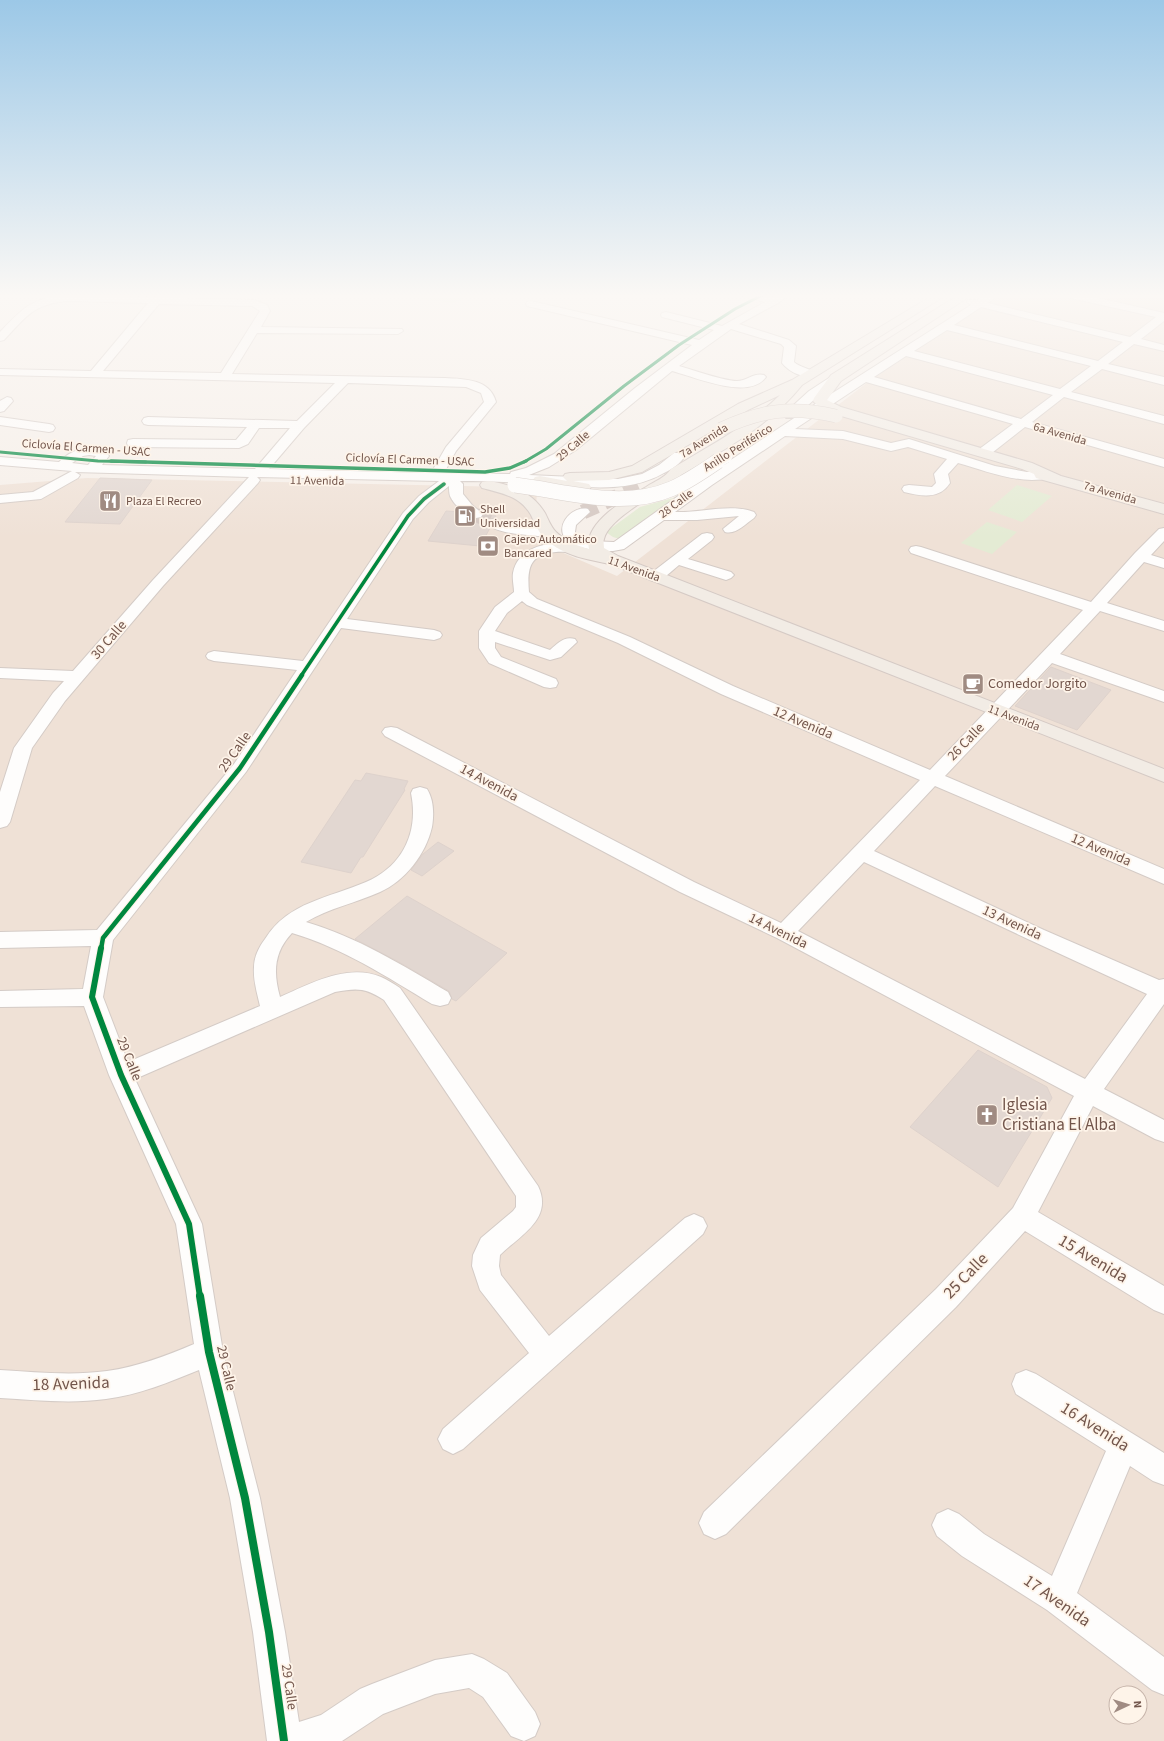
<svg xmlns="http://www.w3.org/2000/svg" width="1164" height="1741" font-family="'Source Sans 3',sans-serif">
  <rect width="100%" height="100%" fill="#f6efe9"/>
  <path fill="#efe1d6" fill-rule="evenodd" d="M997 294H1164V1741H0V485L87 478 509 487 537 493 533 540 617 576 864 385ZM1116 1693H1140V1717H1116Z"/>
  <path fill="#e4ebd4" d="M390 294H476L452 303Z
    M1017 485 1052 496 1022 522 988 510Z
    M686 491C671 502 636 533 620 538 614 539 610 535 606 532L640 507 673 498Z
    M987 522 1017 532 992 554 961 543Z"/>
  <path fill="#e2d7d1" stroke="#ded2cc" d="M100 478 152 480 120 524 65 522Z
    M446 511 462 512 476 519 481 518 484 515 496 516 495 518 489 519 486 522 490 528 480 546 428 541Z
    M1051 667 1111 690 1077 730 1015 706Z
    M366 773 408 781 404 789 405 790 363 857H361L351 873 301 862 355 780 361 781Z
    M438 842 454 851 422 876 411 870 423 854Z
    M407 896 507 953 456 1001 452 999 449 991 397 961 355 939Z
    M978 1050 1047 1087 1052 1098 998 1187 910 1127Z"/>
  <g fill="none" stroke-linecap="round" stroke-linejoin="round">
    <path stroke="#d5c8c2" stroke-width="15" stroke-dasharray="15 8" stroke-linecap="butt" d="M583 512 645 484
      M476 514 494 523"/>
    <g stroke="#d4cbc6" stroke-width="2">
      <path id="minor" d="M742 294H760L772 297 777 294H790L778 303 739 324 789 340 796 346 794 362C800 368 811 368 816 374L814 376C804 379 789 372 782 363L784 347 781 344 731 329 679 366C693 370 724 381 737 381 747 381 754 372 764 375L766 377C749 401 695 377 672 371L576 450 549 467 529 475 618 479 642 474 659 465 674 453H684L685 456C681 463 672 469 664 473 626 495 581 486 539 484 513 482 487 481 460 481L463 484V494L472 505 483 514 481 517 476 518C466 516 454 505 450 496 449 493 449 489 449 486L429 502 413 519 347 619 434 630 440 632 442 635 440 638 434 640 341 628 246 772 113 940 103 997 128 1062 260 1006C257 993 253 980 254 967 254 957 259 947 265 939 288 902 329 898 366 882 403 866 419 832 411 793L413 789 420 787 427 789C434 800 434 815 432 827 426 854 405 881 380 892 356 903 329 908 306 922 357 937 402 965 448 992L451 998 448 1004 440 1006 432 1004C387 977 343 948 292 933 274 952 273 972 280 997 310 984 347 963 381 977 388 980 394 984 400 988L538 1186C554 1219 519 1236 500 1255L499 1266 501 1275 549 1336 685 1218 694 1214 703 1218 707 1226 703 1234 463 1449 453 1454 443 1449 438 1439 443 1429 529 1353 480 1290 472 1266 473 1255 481 1238 513 1211 516 1207V1196L384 1000C365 988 358 988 335 992L135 1079 202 1224 223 1352 260 1498 285 1632 299 1722 321 1715 360 1689 372 1684 435 1660 472 1654 484 1659 507 1673 535 1712 540 1724 535 1736 524 1741 511 1736 483 1697 469 1688 435 1694 383 1714 342 1741H267L253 1632 230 1498 199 1370C169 1382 139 1395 106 1399 71 1404 35 1400 0 1398V1370C35 1372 71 1376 107 1371 137 1367 166 1356 194 1344L176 1224 109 1075 84 1006 0 1007V991L83 989 91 946 0 948V932L97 930 234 764 297 670 214 661 208 659 206 656 208 653 214 651 303 661 403 513 419 496 439 481 257 477 260 480 258 483 163 586 65 701 32 748 10 822 7 826 0 828V792L14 748 53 693 64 681 0 678V668L73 671 153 580 249 477 75 472 80 475 78 478 41 499 0 503V495L33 492 72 471 0 465V457L59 462C70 450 98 439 109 456L102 465 255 469 290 428H259L248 444 239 448 133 447 128 446 127 443 128 440 133 439 236 440 247 427 148 425 144 424 142 421 144 418 148 417 297 421 335 383 0 375V369L91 371 148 303 67 301C33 304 26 317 4 340L0 341V332C24 307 32 298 67 295L254 300 267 305 270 311 261 327 402 329 403 331 398 334 257 333 232 374 445 378C465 379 490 379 496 402L456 451 444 473 510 474 511 472 526 468 554 454 635 388 692 345 527 306 526 304 527 302 531 301 699 340 714 330 662 317 661 315 662 313 666 312 722 326 765 302 743 296ZM159 304 252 306 260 311 221 373 103 371ZM348 383 466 387 481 393 484 402 446 447 431 473 269 469 304 428ZM89 455 96 456 88 465 72 463 83 456Z
        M988 294H1000L988 303 1130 337 1156 317 1066 297 1061 294H1081L1164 313V321L1141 339 1164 345V351L1134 344 1108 364 1164 377V385L1102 369 1071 392 1164 416V424L1064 397 1032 422 1164 459V467L1025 427 988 456H978L977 453 978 450 1013 424 866 382 795 429 843 431 891 443 909 439 995 466 1027 472H1049L1051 475 1049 478C1020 485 986 471 958 463L948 474 950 483C939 500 921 496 904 492L902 489 904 486 909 485 932 487 936 483 934 474 947 459 908 447 891 451 843 439 785 436 712 485 675 512C700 513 732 503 754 512L756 515 754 518C745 524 736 535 725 532L723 529 739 516 697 520H664L624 549 613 551H596L576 546 577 548 575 551C569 553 563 551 556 552 529 554 527 569 529 592L537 599 630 637 733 686 930 770 1083 610 911 553 909 550 911 547 916 546 921 547 1091 602 1135 553 1159 529 1164 528V541L1151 555 1164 559V568L1144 562 1107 603 1164 621V631L1100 611 1060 654 1164 691V702L1052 663 945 776 1164 869V884L935 786 874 851 1044 930 1159 980 1164 979V1004L1104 1089 1164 1120V1142L1155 1139 1093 1106 1038 1212 1164 1286V1314L1154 1310 1025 1231 956 1307 726 1534 715 1539 704 1534 699 1523 704 1512 936 1289 1013 1208 1074 1096 777 938 680 892 385 736 382 732 385 728 391 727 397 728 694 882 781 923 920 780 721 694 618 643 527 605 522 601 507 613 495 631 550 650C558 643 564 636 575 639L577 642 561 657 550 660 495 642V648L501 657 556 679 558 683 556 687 550 688 544 687 489 663 479 648V631L495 607 514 592C514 586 512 579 513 573 518 547 548 541 571 544 550 530 571 505 588 509L590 512 576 525 575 532 577 535 589 541 614 542 702 479 820 401 971 305 967 302 968 300H978ZM981 307 1123 342 1098 361 954 325ZM947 330 1091 366 1060 389 914 351ZM906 356 1053 395 1021 419 874 377ZM864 862 1030 940 1147 994 1085 1079 798 931Z
        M836 374 840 376 842 378 840 380 817 397 794 418H786L784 415 786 412 809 391 832 376Z
        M7 397 11 398 13 401 4 411 0 412V401Z
        M0 417 49 424 53 425 55 428 53 431 49 432 0 425Z
        M494 519 505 523 548 529 553 530 555 533 553 536 548 537C534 535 495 535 487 523L489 520Z
        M707 533 712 534 714 537 712 540 688 559 731 572 734 575 731 578 726 580 679 565C670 572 662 583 650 580L647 577 650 574 702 534Z
        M1026 1370 1036 1374 1164 1453V1485L1153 1481 1130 1466 1077 1593 1164 1657V1695L1152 1690 1047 1610 962 1556 937 1536 932 1525 937 1514 948 1509 959 1514 984 1534 1052 1576 1106 1451 1016 1394 1012 1384 1016 1374Z"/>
    </g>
    <g stroke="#d5cac5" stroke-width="2">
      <path id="major" d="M935 294H948L802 385C769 426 725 449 681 475L677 481C660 491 608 519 604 539 603 541 604 545 604 548L618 556 1164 769V782L610 564C590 560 566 556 550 543 540 536 536 526 531 515 520 496 501 493 482 488L480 485 482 482C489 480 496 482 503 484 522 489 535 497 545 513 548 519 551 527 556 532 565 541 577 546 589 549 583 523 627 498 646 487 655 481 665 478 671 469 709 446 748 426 780 395L748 410 642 472 609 480 573 481 589 484 591 487 589 490C573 494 551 487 535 483L533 480 535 477 540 476 567 481 563 477 565 474 570 473 609 472 632 466 738 404 792 380Z
        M960 294H973L841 381 827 400 841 407 1032 463 1061 476 1164 504V514L1036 478 1034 474 1022 469 831 413 819 407 813 401 814 398 831 375Z"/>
    </g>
    <use href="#minor" fill="#fefdfc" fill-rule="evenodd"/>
    <use href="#major" fill="#f2ece5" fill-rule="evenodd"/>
    <g stroke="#d4cbc6" stroke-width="12" stroke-linecap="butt">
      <path id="minor-bridge-far1" d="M717 462 726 457"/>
    </g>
    <g stroke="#d4cbc6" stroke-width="16" stroke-linecap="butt">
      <path id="minor-bridge" d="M515 485C566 491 622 510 671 489 688 482 703 471 718 461"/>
    </g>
    <g stroke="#d5cac5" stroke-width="14" stroke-linecap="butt">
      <path id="major-bridge" d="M721 429C761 410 792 406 836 416"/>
    </g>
    <use href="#minor-bridge-far1" stroke="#fefdfc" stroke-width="12"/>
    <use href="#minor-bridge" stroke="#fefdfc" stroke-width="15"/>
    <use href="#major-bridge" stroke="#f2ece5" stroke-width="13"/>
    <g stroke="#fef4e9" stroke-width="4.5">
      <path id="cycleway-far4" d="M0 452 98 461 146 462
        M524 462 546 449 624 386 679 345 735 309 764 294"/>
    </g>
    <g stroke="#fef4e9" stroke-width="5.5">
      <path id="cycleway-far3" d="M111 461 485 472 510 468 526 461
        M301 676 408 516 424 499 444 484"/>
    </g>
    <g stroke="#fef4e9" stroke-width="7">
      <path id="cycleway-far2" d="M101 949 103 938 240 768 302 675"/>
    </g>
    <g stroke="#fef4e9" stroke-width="8">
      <path id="cycleway-far1" d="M101 948 92 997 121 1075 189 1224 200 1297"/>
    </g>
    <g stroke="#fef4e9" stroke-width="10">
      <path id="cycleway" d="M200 1296 209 1352 245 1498 269 1632 284 1741"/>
    </g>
    <use href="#cycleway-far4" stroke="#00873e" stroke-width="3"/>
    <use href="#cycleway-far3" stroke="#00873e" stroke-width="3.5"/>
    <use href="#cycleway-far2" stroke="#00873e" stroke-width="4.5"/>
    <use href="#cycleway-far1" stroke="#00873e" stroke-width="6"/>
    <use href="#cycleway" stroke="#00873e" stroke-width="8"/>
  </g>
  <linearGradient id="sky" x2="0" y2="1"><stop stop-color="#9cc8e7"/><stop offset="0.55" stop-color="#fbf8f5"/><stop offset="1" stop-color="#fbf8f5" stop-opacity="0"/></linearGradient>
  <rect width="1164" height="538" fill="url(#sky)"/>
  <defs>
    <g id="restaurant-square" transform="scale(1.15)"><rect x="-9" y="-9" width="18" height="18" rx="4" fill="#a08b82" stroke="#fef4e9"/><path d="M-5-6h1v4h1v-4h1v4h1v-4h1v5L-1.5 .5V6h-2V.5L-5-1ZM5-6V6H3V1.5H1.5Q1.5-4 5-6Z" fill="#fff"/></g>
    <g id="fuel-square" transform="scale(1.15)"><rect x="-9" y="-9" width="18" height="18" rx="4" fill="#a08b82" stroke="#fef4e9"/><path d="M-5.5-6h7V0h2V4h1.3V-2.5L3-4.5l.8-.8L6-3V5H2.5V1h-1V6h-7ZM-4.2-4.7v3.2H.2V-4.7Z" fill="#fff"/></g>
    <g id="bank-square" transform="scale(1.15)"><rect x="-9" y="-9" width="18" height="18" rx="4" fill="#a08b82" stroke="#fef4e9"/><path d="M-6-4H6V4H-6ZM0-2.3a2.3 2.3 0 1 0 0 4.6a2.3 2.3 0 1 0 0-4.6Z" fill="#fff"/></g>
    <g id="cafe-square" transform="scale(1.15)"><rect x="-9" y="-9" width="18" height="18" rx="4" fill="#a08b82" stroke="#fef4e9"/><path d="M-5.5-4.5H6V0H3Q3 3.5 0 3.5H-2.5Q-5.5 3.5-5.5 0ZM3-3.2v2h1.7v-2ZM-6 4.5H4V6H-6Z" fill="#fff"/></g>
    <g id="church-square" transform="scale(1.15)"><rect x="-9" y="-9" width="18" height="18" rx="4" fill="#a08b82" stroke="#fef4e9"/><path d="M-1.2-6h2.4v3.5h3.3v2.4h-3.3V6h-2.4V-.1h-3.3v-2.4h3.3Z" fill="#fff"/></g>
  </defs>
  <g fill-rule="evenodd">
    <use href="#restaurant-square" x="110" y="501"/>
    <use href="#fuel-square" x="465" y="516"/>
    <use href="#bank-square" x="488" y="546"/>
    <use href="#cafe-square" x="973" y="684"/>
    <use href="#church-square" x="987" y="1115"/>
  </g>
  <g text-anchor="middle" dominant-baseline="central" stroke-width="3.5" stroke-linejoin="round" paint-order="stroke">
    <g font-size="12" fill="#72554b" stroke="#fef4e9">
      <text transform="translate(1060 434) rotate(16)">6a Avenida</text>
      <text transform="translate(704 441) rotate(-32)">7a Avenida</text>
      <text transform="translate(573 446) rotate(-41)">29 Calle</text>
      <text transform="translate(86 448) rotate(4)">Ciclovía El Carmen - USAC</text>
      <text transform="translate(738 448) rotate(-32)">Anillo Periférico</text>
      <text transform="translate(410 460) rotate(2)">Ciclovía El Carmen - USAC</text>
      <text transform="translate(317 481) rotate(1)">11 Avenida</text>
      <text transform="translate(1110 493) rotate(16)">7a Avenida</text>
      <text transform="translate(676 504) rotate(-37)">28 Calle</text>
      <text transform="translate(634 569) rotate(20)">11 Avenida</text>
      <text transform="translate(1014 718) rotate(21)">11 Avenida</text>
    </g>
    <g font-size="12" fill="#72554b" stroke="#fef4e9" text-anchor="start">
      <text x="126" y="501">Plaza El Recreo</text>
      <text x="480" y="509">Shell<tspan x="480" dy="14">Universidad</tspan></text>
      <text x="504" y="539">Cajero Automático<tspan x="504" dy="14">Bancared</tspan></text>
    </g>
    <g font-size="14" fill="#72554b" stroke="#fef4e9">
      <text transform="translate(109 640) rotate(-49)">30 Calle</text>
      <text transform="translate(803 723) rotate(23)">12 Avenida</text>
      <text transform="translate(966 742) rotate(-46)">26 Calle</text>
      <text transform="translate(235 752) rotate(-55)">29 Calle</text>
      <text transform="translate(489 783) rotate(28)">14 Avenida</text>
      <text transform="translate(1101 850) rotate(23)">12 Avenida</text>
      <text transform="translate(1012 923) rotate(25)">13 Avenida</text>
      <text transform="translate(778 931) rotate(26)">14 Avenida</text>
      <text transform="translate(129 1059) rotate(68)">29 Calle</text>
      <text transform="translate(226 1368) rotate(77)">29 Calle</text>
      <text transform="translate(289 1687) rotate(82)">29 Calle</text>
    </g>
    <g font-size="14" fill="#72554b" stroke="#fef4e9" text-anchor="start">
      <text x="988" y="684">Comedor Jorgito</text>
    </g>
    <g font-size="17" fill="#72554b" stroke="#fef4e9" text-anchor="start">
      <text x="1002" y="1105">Iglesia<tspan x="1002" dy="20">Cristiana El Alba</tspan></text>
    </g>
    <g font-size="17" fill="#72554b" stroke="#fef4e9">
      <text transform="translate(1093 1259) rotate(31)">15 Avenida</text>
      <text transform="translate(966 1276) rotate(-46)">25 Calle</text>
      <text transform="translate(71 1384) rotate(-2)">18 Avenida</text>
      <text transform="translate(1095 1427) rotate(32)">16 Avenida</text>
      <text transform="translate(1057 1601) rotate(35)">17 Avenida</text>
    </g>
  </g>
  <g transform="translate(1128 1705) rotate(86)"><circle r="19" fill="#fef4e9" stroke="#c6b4aa"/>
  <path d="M0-3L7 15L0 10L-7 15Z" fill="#a08b82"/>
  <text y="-6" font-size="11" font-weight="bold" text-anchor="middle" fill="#72554b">N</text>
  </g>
</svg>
